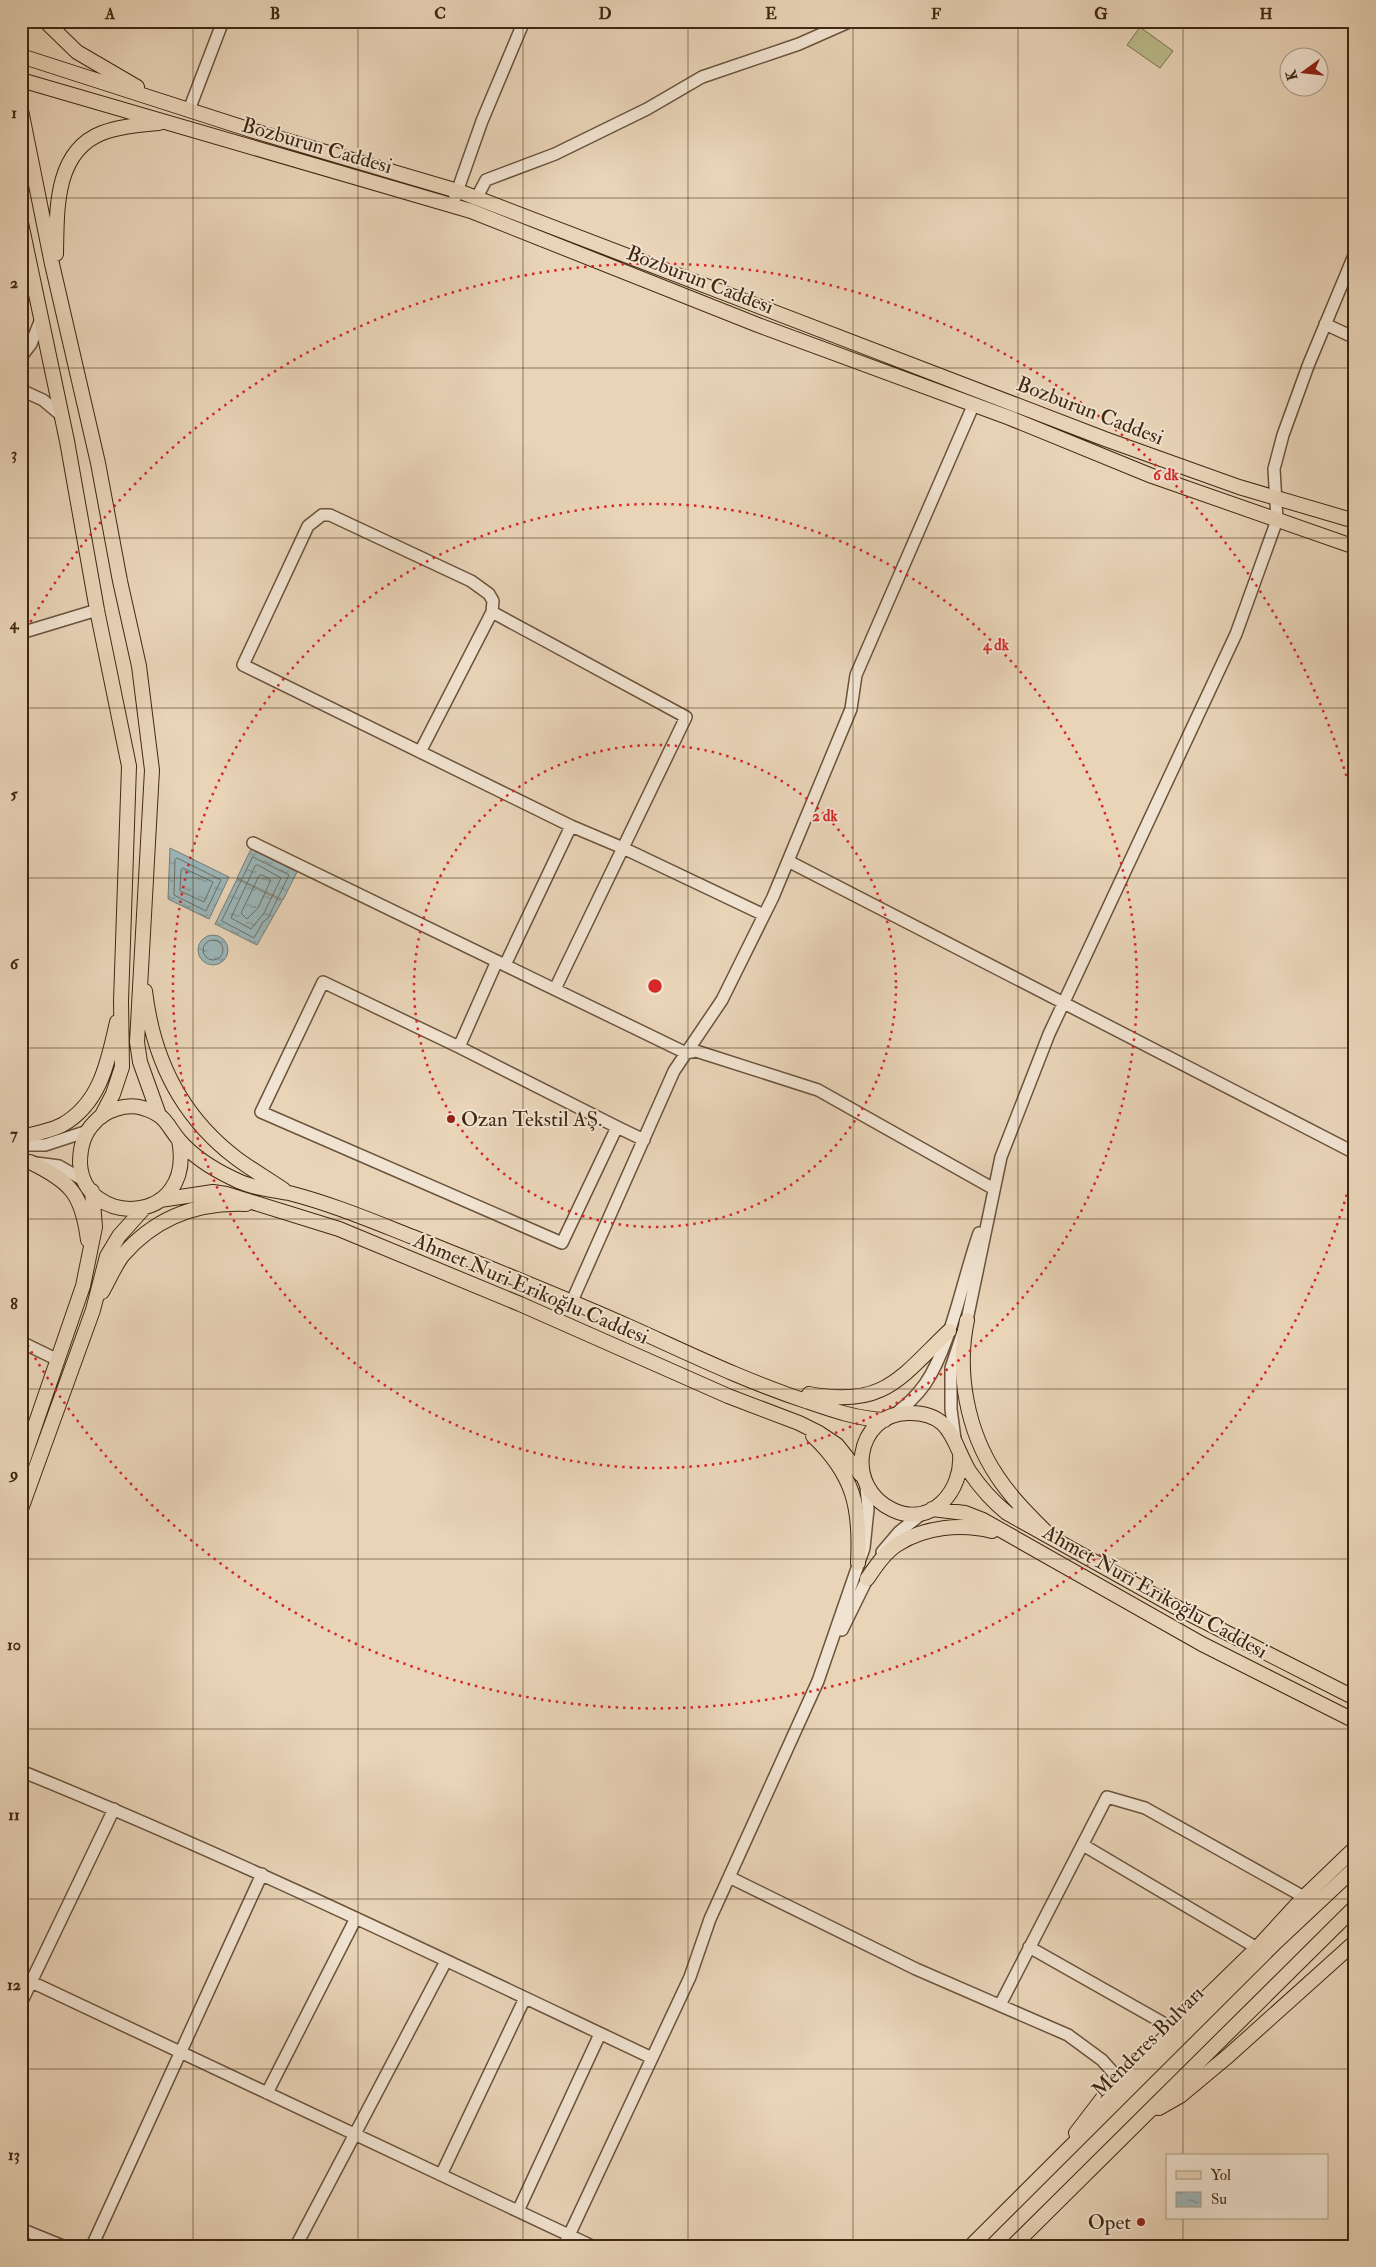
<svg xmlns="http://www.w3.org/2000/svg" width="1376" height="2267" font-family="'IM FELL Double Pica',serif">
  <defs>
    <pattern id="water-ripples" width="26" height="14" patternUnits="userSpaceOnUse" patternTransform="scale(1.25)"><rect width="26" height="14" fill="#9bb6b9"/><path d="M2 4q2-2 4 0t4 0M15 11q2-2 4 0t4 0" fill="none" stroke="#809495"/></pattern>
  </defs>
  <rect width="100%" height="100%" fill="#e9d4b8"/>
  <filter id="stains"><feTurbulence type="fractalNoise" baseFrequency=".004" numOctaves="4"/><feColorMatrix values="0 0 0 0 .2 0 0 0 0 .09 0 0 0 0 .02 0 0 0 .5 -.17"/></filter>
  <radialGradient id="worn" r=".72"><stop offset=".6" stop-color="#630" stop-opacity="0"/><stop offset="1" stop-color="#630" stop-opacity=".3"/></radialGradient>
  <path fill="#bbbc8b" stroke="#7d724e" d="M1140 27 1173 51 1160 68 1127 45Z"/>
  <path fill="url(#water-ripples)" stroke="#767d76" d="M170 848 229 877 209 919 168 899Z
    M251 849 297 872 283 900 237 878Z
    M237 879 282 901 257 945 215 924Z
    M198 950a15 15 0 1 1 30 0a15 15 0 1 1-30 0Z"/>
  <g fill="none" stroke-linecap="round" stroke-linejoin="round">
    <path stroke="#6d6f65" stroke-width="1" d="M253 857 289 875 268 918 263 922 254 938 222 921Z
      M177 858 221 880 206 911 174 895 175 860Z
      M258 865 281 878 264 913 251 929 231 918 255 866Z
      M183 868 213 882 204 902 180 891 181 870Z
      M262 875 270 879V882L258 908 247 919 241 913 259 876Z
      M203 950a10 10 0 1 1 20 0a10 10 0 1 1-20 0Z"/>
    <g stroke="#6a533b" stroke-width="14">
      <path id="minor" d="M189 110 223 21
        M477 197 486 180 555 154 647 109 702 77 799 44 851 21
        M452 206 482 121 524 21
        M1325 324 1355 338
        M21 357 31 344 41 319
        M21 390 43 400 62 416
        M492 612 686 717 555 989
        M21 633 97 610
        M420 752 492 612 493 601 489 594 471 581 330 515H322L308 526 243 665 571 826 505 965
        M571 826 623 848 764 915
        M253 843 686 1053 696 1051 818 1090 994 1189
        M788 861 1355 1153
        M323 982 459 1047 617 1127 562 1243 261 1112Z
        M459 1047 497 961
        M617 1127 644 1140
        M21 1145H45L88 1131
        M21 1161 59 1166 85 1181
        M572 1301 674 1071 722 1000 773 897 851 709 856 675 973 406
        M21 1342 58 1360
        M893 1416C905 1406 916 1397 925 1384 951 1346 963 1278 979 1233
        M955 1439 951 1409V1368L967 1320 1001 1157 1049 1034 1236 634 1277 520 1274 469 1283 435 1308 366 1355 253
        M882 1552 899 1532 924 1512
        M842 1630 870 1573
        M21 1771C235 1858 443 1959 652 2058
        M1083 1845 1257 1948
        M729 1877 916 1969 1068 2035 1102 2060 1126 2087
        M1029 1947 1174 2029
        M21 1977 592 2246
        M21 2003 114 1809
        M1000 2005 1107 1797 1145 1808 1304 1897
        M267 2093 356 1918
        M441 2175 525 1998
        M518 2211 600 2034
        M21 2229 63 2246
        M92 2246 262 1874
        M296 2246 446 1961
        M564 2246 690 1977 710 1919 818 1681 864 1548 868 1509 866 1486"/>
    </g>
    <g stroke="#3f2811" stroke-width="16">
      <path id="major" d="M45 21 77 52 137 87
        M21 56 254 131 461 192 1105 439 1239 487 1355 521
        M21 80 471 211 758 325 1010 418 1152 476 1355 547
        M21 110 52 264 98 463 120 581 139 666 152 770 137 1042 140 1062 159 1115
        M21 223 67 441 97 610 129 766 121 1001 122 1067 113 1094 101 1117
        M56 254C57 211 54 152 102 133 120 126 140 125 159 123
        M145 991C153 1059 182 1117 236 1158 252 1170 268 1179 284 1190
        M21 1137C35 1134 50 1131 62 1125 101 1103 108 1061 117 1022
        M179 1140C196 1227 83 1228 80 1163 80 1148 83 1134 94 1123 105 1110 126 1103 143 1108 166 1115 166 1124 179 1140 192 1155 213 1169 232 1178 250 1188 269 1189 289 1193 332 1204 372 1221 413 1237 485 1266 558 1295 630 1327 688 1353 745 1381 806 1401 832 1410 857 1419 885 1420
        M30 1162C71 1182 82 1194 88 1240
        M160 1200 213 1192 226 1194 339 1229 520 1304 728 1396 799 1423 819 1433 837 1445 861 1475
        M102 1292C109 1280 115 1265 123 1255 156 1217 197 1202 246 1204
        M967 1320C956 1372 967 1431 997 1476 1010 1496 1028 1514 1045 1531
        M809 1394C884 1408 900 1378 949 1331
        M813 1436C854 1475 861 1508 858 1563
        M960 1454C963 1490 932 1528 893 1510 844 1488 855 1414 908 1413 952 1412 952 1442 969 1471 980 1487 992 1501 1007 1513L1172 1605 1355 1698
        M21 1466 83 1286 95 1227 92 1191
        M21 1509 93 1310 107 1256 119 1236 145 1207
        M932 1509 965 1513 983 1520 1202 1644 1355 1721
        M867 1579C876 1566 885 1552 898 1544 925 1527 961 1523 992 1531
        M1159 2108 1180 2096 1228 2056 1355 1942
        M1076 2133 1102 2099 1257 1948 1304 1897 1355 1848
        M971 2246 1274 1944 1355 1868
        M1013 2246 1355 1907"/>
    </g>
    <use href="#minor" stroke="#f1e3d1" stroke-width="11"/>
    <use href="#major" stroke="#e9d4b8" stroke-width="14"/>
  </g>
  <path fill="none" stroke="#3f2811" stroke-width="1" stroke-opacity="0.55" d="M193 21V2246M358 21V2246M523 21V2246M688 21V2246M853 21V2246M1018 21V2246M1183 21V2156M21 198H1355M21 368H1355M21 538H1355M21 708H1355M21 878H1355M21 1048H1355M21 1219H1355M21 1389H1355M21 1559H1355M21 1729H1355M21 1899H1355M21 2069H1355M1183 2218V2246"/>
  <g fill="none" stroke="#d62828" stroke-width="2.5" stroke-dasharray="2.5 5">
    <circle cx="655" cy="986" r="241"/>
    <circle cx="655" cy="986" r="482"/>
    <path d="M1353 1173A723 723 0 0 1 23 1337M23 635A723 723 0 0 1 1353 799"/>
  </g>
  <g fill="#8f2418" stroke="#f1e3d1" stroke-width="2">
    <circle cx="451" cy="1119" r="5"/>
    <circle cx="1141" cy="2222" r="5"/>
  </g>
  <g text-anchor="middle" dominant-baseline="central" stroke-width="4" stroke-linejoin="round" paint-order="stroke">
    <g font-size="21" fill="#3f2811" stroke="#f1e3d1">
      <text transform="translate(317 146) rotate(16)">Bozburun Caddesi</text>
      <text transform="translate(700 280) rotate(21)">Bozburun Caddesi</text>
      <text transform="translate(1090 411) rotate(21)">Bozburun Caddesi</text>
      <text transform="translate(531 1289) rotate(23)">Ahmet Nuri Erikoğlu Caddesi</text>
      <text transform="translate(1155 1592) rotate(29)">Ahmet Nuri Erikoğlu Caddesi</text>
      <text transform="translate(1148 2042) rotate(-45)">Menderes Bulvarı</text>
    </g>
    <g font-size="21" fill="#3f2811" stroke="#f1e3d1" text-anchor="start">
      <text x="461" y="1119">Ozan Tekstil AŞ.</text>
      <text x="1131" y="2222" text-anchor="end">Opet</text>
    </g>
  </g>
  <circle cx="655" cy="986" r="8" fill="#d62828" stroke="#f1e3d1" stroke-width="2.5"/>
  <g font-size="15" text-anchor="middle" font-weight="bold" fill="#d62828" stroke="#f1e3d1" stroke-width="4" stroke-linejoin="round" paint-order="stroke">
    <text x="1166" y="480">6 dk</text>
    <text x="996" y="650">4 dk</text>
    <text x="825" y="821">2 dk</text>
  </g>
  <rect width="1376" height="2267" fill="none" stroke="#e9d4b8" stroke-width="55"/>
  <rect x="1166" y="2154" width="162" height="65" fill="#f1e3d1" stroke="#aa9884"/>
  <rect x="1176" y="2171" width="25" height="8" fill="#e9d4b8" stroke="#aa9884"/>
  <text x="1211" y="2180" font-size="15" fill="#3f2811">Yol</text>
  <rect x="1176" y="2192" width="25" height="15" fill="url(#water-ripples)" stroke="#aa9884"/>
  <text x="1211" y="2204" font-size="15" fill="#3f2811">Su</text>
  <g transform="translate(1304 72) rotate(255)"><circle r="24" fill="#f1e3d1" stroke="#aa9884"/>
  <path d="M0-4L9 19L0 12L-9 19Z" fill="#8f2418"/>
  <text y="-8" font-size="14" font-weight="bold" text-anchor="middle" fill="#3f2811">K</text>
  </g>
  <rect x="28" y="28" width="1320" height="2212" fill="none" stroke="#3f2811" stroke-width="2"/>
  <g font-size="16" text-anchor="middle" font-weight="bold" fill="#3f2811">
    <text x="110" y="19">A</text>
    <text x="275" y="19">B</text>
    <text x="440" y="19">C</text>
    <text x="605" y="19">D</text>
    <text x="771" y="19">E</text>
    <text x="936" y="19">F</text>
    <text x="1101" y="19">G</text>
    <text x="1266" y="19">H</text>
    <text x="14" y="118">1</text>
    <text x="14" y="288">2</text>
    <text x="14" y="459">3</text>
    <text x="14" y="629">4</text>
    <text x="14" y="799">5</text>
    <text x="14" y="969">6</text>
    <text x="14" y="1139">7</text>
    <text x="14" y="1309">8</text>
    <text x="14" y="1479">9</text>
    <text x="14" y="1650">10</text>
    <text x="14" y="1820">11</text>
    <text x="14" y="1990">12</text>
    <text x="14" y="2160">13</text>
  </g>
  <rect width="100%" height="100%" filter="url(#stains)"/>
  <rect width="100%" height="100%" fill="url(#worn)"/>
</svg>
